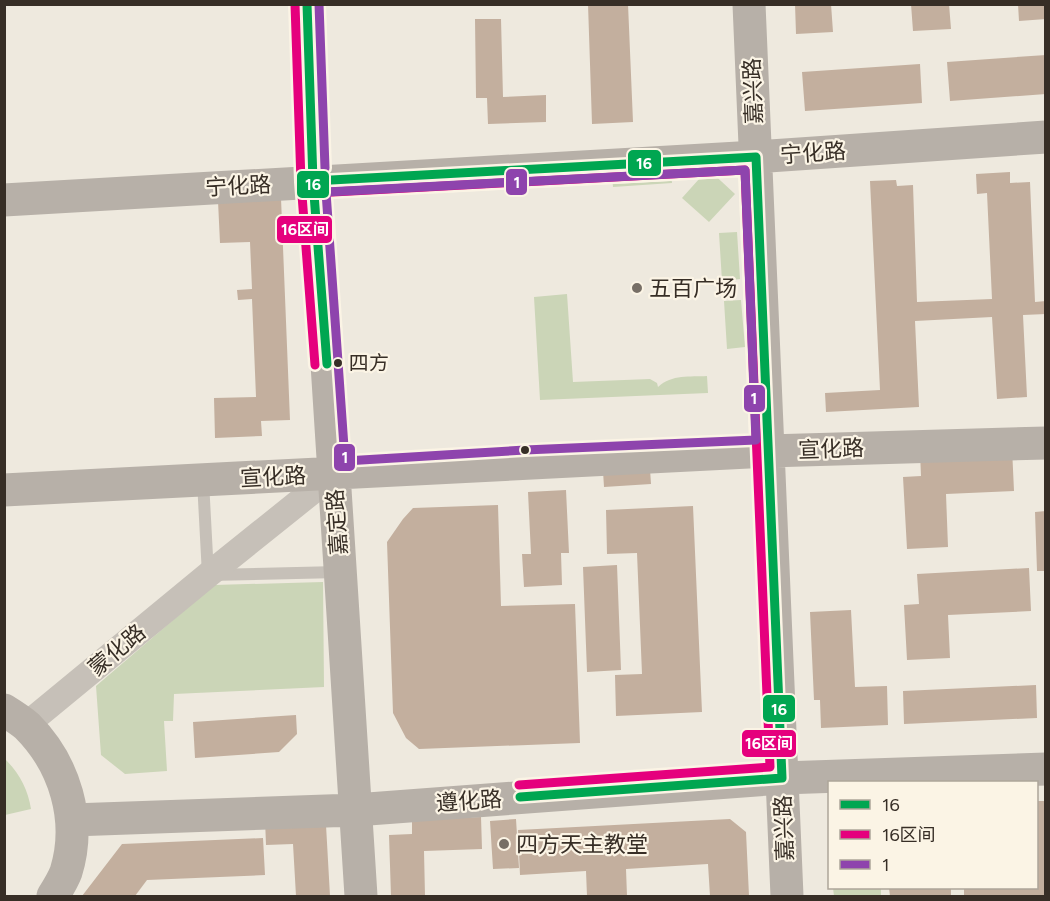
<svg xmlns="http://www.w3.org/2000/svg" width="1050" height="901" font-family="Figtree,'Noto Sans SC',sans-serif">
  <rect width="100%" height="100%" fill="#eee9de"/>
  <path fill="#cbd5b7" d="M708 169 735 194 709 222 682 198Z
    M671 171 672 183 613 187 612 175Z
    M737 232 740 279 722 281 719 233Z
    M567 294 573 382 650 379 657 383 658 387C672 374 690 377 707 376L708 393 540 400 534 297Z
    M741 300 745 347 727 349 724 301Z
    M323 582 324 687 174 694 173 721H164L167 771 125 774 101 755 96 686 214 585Z
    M5 759C19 773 28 789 31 809L5 815Z
    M833 888H881V896H834Z"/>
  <path fill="#c3af9e" d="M588 4H628L633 122 592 124Z
    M795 4H831L833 32 796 34Z
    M911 4H949L951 29 913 31Z
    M1018 4H1046V19L1019 21Z
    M475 19H501L503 97 546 95V122L488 124 487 98H476Z
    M1046 55V94L950 101 947 62Z
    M920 64 922 103 805 111 802 72Z
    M1010 172V183L1030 182 1035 302 1046 301V314L1023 315 1027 397 997 399 992 317 915 321 919 407 826 412 825 393 880 390 870 181 896 180 897 186 913 185 917 302 992 299 987 193 977 194 976 174Z
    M281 198 290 420 261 421 262 436 215 438 214 398 256 397 252 299 238 300 237 290 252 289 250 242 220 243 218 201Z
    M1012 448 1014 491 946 494 948 547 907 549 903 477 921 476 920 452Z
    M650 469 651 484 604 487 603 471Z
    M566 490 569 553H561L562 585 524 587 522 554H531L528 492Z
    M498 505 501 606 575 604 580 743 419 749 406 738 393 713 387 542 403 519 413 508Z
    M693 506 702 712 616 716 615 675 642 674 637 553 607 554 606 510Z
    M1046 511V571H1037L1035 512Z
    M617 565 621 670 587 672 583 567Z
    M1029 568 1031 611 948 615 950 658 907 660 904 605 919 604 917 574Z
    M851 610 855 687 887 686 888 725 821 728 820 700H814L810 612Z
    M1036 685 1037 718 904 724 903 691Z
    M296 715 297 734 279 752 195 758 193 722Z
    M1036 801H1046V896H964V888H1036Z
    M481 817 482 849 424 851 425 896H391L389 835 412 834V820Z
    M265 819 326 825 330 896H296L293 844 266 845Z
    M516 819 519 868 493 869 490 821Z
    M730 819 746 832 749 896H710L708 864 626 869 627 896H587L586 871 520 875 518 830Z
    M263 838 265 875 147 880 135 896H82L122 844Z
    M889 888H951V896H890Z"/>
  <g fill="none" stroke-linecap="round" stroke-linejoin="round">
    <path stroke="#c6c0b8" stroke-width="12" d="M203 481 208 575 339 572"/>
    <path stroke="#c6c0b8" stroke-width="26" d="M26 725 208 575 334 474"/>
    <path stroke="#b7b0a8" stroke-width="33" d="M307 4 313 181 327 364 361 896
      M749 4 787 896
      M4 200 756 157 1046 137
      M4 490 768 451 1046 443
      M4 710C12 715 20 720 27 726 65 764 82 820 66 872 63 880 58 888 53 896
      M72 820 355 810 782 778 1046 769"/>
    <g stroke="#fbf4e5" stroke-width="14">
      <path id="bus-1" d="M307 4 313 181 327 364
        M313 181 756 157 782 778 520 797"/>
    </g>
    <g stroke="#fbf4e5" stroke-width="14">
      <path id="bus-2" d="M295 4 301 182 315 365
        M314 193 745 170 770 767 519 785"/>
    </g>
    <g stroke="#fbf4e5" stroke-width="14">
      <path id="bus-3" d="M319 4 325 168
        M745 170 756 440 525 450 345 461 326 192Z"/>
    </g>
    <use href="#bus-1" stroke="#00a651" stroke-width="9"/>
    <use href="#bus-2" stroke="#e5007d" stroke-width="9"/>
    <use href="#bus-3" stroke="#8e44ad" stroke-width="9"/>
  </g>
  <g fill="#776f66" stroke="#fbf4e5" stroke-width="2">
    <circle cx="637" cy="288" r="6"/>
    <circle cx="504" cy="844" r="6"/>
  </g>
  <g fill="#372e26" stroke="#fbf4e5" stroke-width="2">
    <circle cx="338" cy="363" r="5"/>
    <circle cx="525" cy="450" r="5"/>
  </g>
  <g text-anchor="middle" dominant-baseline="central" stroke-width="4.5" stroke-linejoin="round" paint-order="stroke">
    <g font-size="20" fill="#372e26" stroke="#fbf4e5" text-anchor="start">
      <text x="349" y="363">四方</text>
    </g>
    <g font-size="22" fill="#372e26" stroke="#fbf4e5">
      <text transform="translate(753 91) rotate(-92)">嘉兴路</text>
      <text transform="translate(813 153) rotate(-4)">宁化路</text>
      <text transform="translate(238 186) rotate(-3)">宁化路</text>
      <text transform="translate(831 449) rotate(-2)">宣化路</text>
      <text transform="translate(273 477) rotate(-3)">宣化路</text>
      <text transform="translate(337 522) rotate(-94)">嘉定路</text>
      <text transform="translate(117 650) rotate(-40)">蒙化路</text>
      <text transform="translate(469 801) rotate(-4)">遵化路</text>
      <text transform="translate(784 828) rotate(-92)">嘉兴路</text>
    </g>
    <g font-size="22" fill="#372e26" stroke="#fbf4e5" text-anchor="start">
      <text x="649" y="288">五百广场</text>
      <text x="516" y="844">四方天主教堂</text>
    </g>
  </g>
  <g stroke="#fbf4e5" stroke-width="2">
    <rect x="627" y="149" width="35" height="28" rx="6" fill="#00a651"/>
    <rect x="505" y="168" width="23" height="28" rx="6" fill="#8e44ad"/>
    <rect x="296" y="170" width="34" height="29" rx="6" fill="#00a651"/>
    <rect x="276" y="215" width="57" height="29" rx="6" fill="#e5007d"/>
    <rect x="743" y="384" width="23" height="29" rx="6" fill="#8e44ad"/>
    <rect x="333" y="443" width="23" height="29" rx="6" fill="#8e44ad"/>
    <rect x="762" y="694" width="34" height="29" rx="6" fill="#00a651"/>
    <rect x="741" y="729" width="56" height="29" rx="6" fill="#e5007d"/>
  </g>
  <g font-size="16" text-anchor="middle" font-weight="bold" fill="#fff">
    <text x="644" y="169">16</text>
    <text x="517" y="188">1</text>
    <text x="313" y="190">16</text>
    <text x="305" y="235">16区间</text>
    <text x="754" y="404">1</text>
    <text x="345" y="463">1</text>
    <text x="779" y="715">16</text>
    <text x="769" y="749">16区间</text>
  </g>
  <rect width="1050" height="901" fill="none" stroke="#372e26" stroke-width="12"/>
  <rect x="828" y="781" width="210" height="108" fill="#fbf4e5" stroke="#ada599" stroke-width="1.5"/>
  <rect x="840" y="800" width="30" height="9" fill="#00a651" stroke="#ada599" stroke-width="1.5"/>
  <text x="882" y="811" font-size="18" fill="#372e26">16</text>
  <rect x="840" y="830" width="30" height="9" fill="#e5007d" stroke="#ada599" stroke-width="1.5"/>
  <text x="882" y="841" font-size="18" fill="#372e26">16区间</text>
  <rect x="840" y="860" width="30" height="9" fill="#8e44ad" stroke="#ada599" stroke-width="1.5"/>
  <text x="882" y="871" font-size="18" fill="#372e26">1</text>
</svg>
